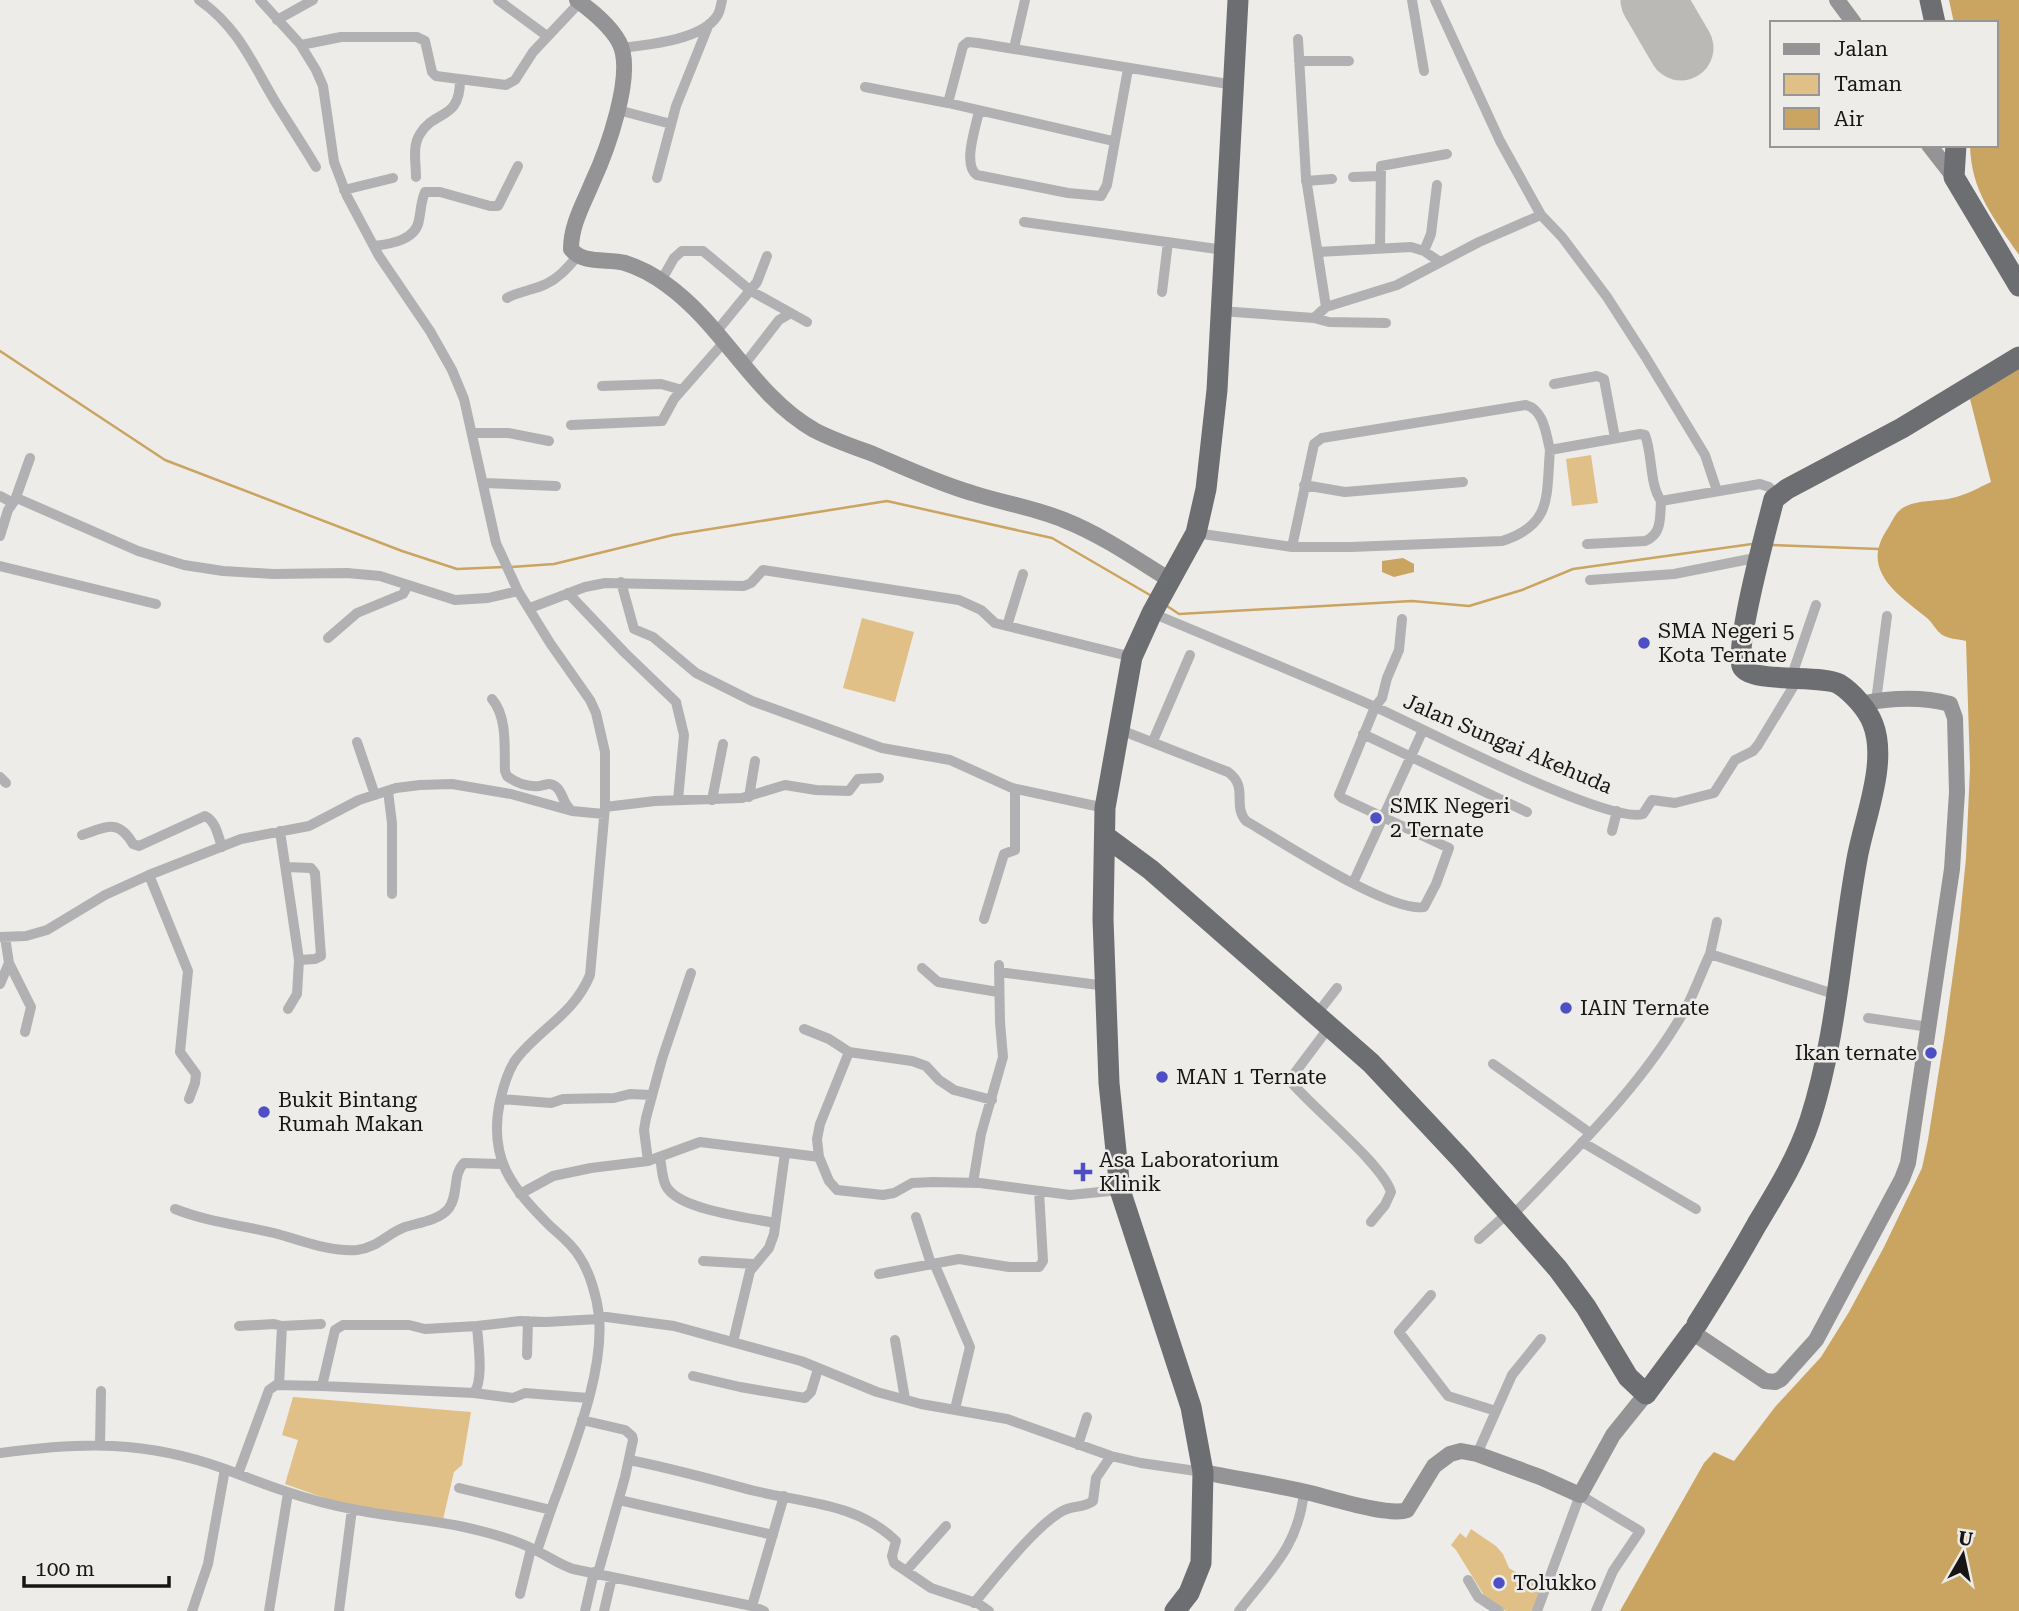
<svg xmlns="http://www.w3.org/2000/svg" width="2019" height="1611" font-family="'Roboto Serif',serif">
  <rect width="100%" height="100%" fill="#eeece9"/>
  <path fill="#e1c087" d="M1591 455 1598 503 1572 506 1566 459Z
    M862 618 914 632 895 702 843 688Z
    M293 1397 471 1412 462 1465 454 1472 442 1524 330 1500 285 1484 298 1440 282 1435Z
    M1471 1529 1496 1546 1503 1554 1509 1568 1525 1578 1542 1583 1534 1611H1506L1485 1597 1456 1550 1451 1545 1460 1533 1466 1538Z"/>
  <path fill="#caa461" d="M1949 0H2019V255C1994 218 1971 192 1970 145H1996V23H1954Z
    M2019 369V1611H1620L1704 1463 1714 1452 1734 1461 1775 1407 1821 1357 1849 1312 1884 1247 1922 1168 1928 1140 1945 1032 1958 938 1966 858 1970 768 1966 641C1958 639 1948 639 1941 634 1935 629 1932 622 1927 618 1897 594 1859 570 1888 528 1891 523 1895 514 1900 510 1913 499 1936 502 1952 498 1966 495 1978 488 1991 482L1970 399Z
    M1403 558 1414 564V572L1394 577 1382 572V561Z"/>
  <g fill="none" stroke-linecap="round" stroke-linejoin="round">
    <path stroke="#caa461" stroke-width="2.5" d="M0 351 165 460 402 551 457 569 504 567
      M1772 545 1879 549
      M511 567 554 564 673 535 887 501 1052 538 1150 595
      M1167 606 1179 614 1412 601 1469 606 1522 590 1573 569 1752 544"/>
    <path stroke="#bab9b6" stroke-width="65" d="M1653 0 1681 48"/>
    <path stroke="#b1b1b3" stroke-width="10" d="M199 0C239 28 252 63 276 103 289 124 303 145 316 167
      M260 0 300 44 316 70 323 86 334 162 347 196 379 256 430 331 452 370 464 399 496 543 518 591 550 643 590 700 596 713 605 752V807L590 975C574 1014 542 1027 517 1058 508 1069 503 1088 500 1101 488 1158 511 1187 550 1226 560 1235 572 1244 579 1256 590 1272 597 1298 599 1316 604 1371 576 1440 558 1491 550 1511 544 1531 537 1551
      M498 0 547 36
      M1412 0 1424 71
      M1435 0 1500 141 1541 215 1562 237 1607 297 1645 356 1705 455 1717 491
      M277 20 313 0
      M1298 39 1306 178 1326 307
      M301 45 341 37H417L425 41 432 72 436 76 506 85 515 80 533 52 580 2
      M621 48C647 45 702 40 717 16 720 12 721 5 722 0
      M1014 48 1025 0
      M1299 61H1349
      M865 87 948 103
      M618 110 671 124
      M979 111C976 127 962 165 977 175L1068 193 1101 196 1107 185 1128 69
      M1113 141 948 103 963 46 968 42 978 43 1234 85
      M416 177C416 163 412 146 420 134 435 109 460 121 460 80
      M1353 177 1380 176
      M657 178 676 106 709 24
      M1306 181 1332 179
      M344 190 393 178
      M1024 222 1224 250
      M374 246C391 244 416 240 419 220 421 210 421 201 425 192H440L490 206H498L518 166
      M1380 248 1381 166 1447 154
      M1424 251 1431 234 1437 185
      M1318 252 1411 247 1424 251 1440 262
      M661 281 674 258 682 251H703L751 291 807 322
      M1162 292 1168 242
      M507 298C520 291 534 290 546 284 559 278 568 267 577 257
      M1221 311 1314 318 1326 307 1397 285 1479 242 1541 215
      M1314 318 1329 322 1386 323
      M716 332 757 282 767 256
      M744 365 779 320 791 313
      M1554 384 1597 376 1604 379 1615 438
      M602 386 661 384 682 390
      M571 425 662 421 674 399 724 342
      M473 433H508L549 441
      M483 483 556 486
      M1304 485 1345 492 1463 482
      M0 496 13 503
      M15 500 30 458
      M1196 533 1292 547H1351L1502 541C1553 525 1546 496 1550 450L1640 434 1645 435C1653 456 1649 483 1661 501L1760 484 1769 487 1777 495
      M0 536 8 510 15 500 19 499 138 551 184 565 223 571 273 574 347 573 380 576 455 600 488 598 518 591
      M1587 544 1645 541C1662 535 1660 517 1661 501
      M1292 547 1314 444 1322 438 1526 405C1544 410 1546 434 1550 450
      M0 566 156 604
      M1590 580 1674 574 1760 557
      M621 582 634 629 653 637 696 673 752 701 882 748 950 760 1012 788 1105 808
      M568 593 624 652 676 702 684 735 678 800
      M530 608 585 587 605 583 744 586 751 583 763 570 959 600 981 610 995 623 1132 657
      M1152 613C1226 644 1300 674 1373 706 1417 725 1607 825 1643 814L1652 800 1675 803 1714 793 1735 760 1753 751 1758 745 1798 679
      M1007 626 1023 574
      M328 638 357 613 403 594 408 585
      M1791 678 1816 605
      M492 699C508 718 504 749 505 771L507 776C516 783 528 787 539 786 546 785 549 782 555 786 563 791 562 802 570 809
      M1876 701 1887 616
      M1118 729 1228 772C1249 787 1232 805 1246 821 1281 841 1389 913 1424 907L1436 884 1449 848 1342 798 1339 795 1375 707 1382 698 1387 678 1399 650 1402 619
      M1363 734 1527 812
      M1153 741 1190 655
      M357 742 375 795
      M0 777 6 783
      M388 791 392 823V894
      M749 797 755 761
      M712 800 723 744
      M605 807 655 801 742 798 785 785 816 790 849 791 858 779 879 778
      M280 831 299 960 297 994 288 1009
      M1612 831 1617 811
      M82 835C106 827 118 818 133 844L139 846 205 816C216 821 218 836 222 847
      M286 867 311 868 315 873 321 956 315 959 299 960
      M149 875 188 971 180 1052 196 1074 195 1083 189 1099
      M1353 883 1423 730
      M984 919 1004 854 1015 850V789
      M0 937 26 936 47 930 105 895 149 875 241 839 309 826 359 800 396 788 420 785 452 784 511 794 572 811 604 814
      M1710 954 1717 922
      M9 963 31 1007 25 1032
      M922 968 938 982 998 992
      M999 972 1106 986
      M0 984 9 963 5 937
      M1316 1015 1337 988
      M1868 1018 1929 1027
      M1330 1026 1294 1074 1292 1083C1314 1109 1383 1165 1391 1192L1385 1205 1371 1222
      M804 1029 829 1039 849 1052
      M1493 1064 1590 1133
      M501 1099 551 1103 563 1099 614 1098 630 1094 651 1095
      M992 1100 954 1090 939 1080 926 1066 912 1061 849 1052 820 1124 817 1139 819 1157 829 1181 837 1190 883 1195 894 1193 912 1183 933 1182 980 1183 1070 1195 1120 1190
      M1582 1142 1696 1209
      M660 1158C662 1167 662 1182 668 1189 683 1210 750 1218 775 1223
      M648 1161 644 1130 646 1118 662 1059 691 973
      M973 1183 981 1134 1003 1057 1000 1022 999 965
      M520 1194 553 1176 591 1168 648 1161 700 1142 819 1157
      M175 1209C208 1222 240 1225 274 1233 301 1240 329 1252 357 1250 377 1248 388 1233 405 1227 418 1223 440 1220 449 1208 459 1194 452 1175 464 1163L502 1164
      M1512 1216C1573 1152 1646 1082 1688 1004 1696 988 1702 971 1710 954L1837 995
      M916 1217 931 1264
      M1479 1239 1509 1212
      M703 1261 754 1264
      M934 1263 970 1347 955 1409
      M879 1274 959 1259 1009 1267H1039L1043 1261 1039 1191
      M1431 1295 1399 1332 1448 1396 1496 1411
      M599 1316 674 1326 801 1361 877 1392 921 1404 1007 1419 1111 1456 1141 1463 1203 1472
      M239 1326 274 1324 282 1326 279 1385
      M282 1326 321 1324
      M895 1340 905 1399
      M733 1342 750 1271 769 1248 774 1234 785 1153
      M527 1355 528 1321
      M693 1376 740 1387 805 1398 811 1392 818 1369
      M322 1386 474 1393C484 1380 478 1343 477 1326
      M474 1393 513 1398 525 1393 588 1398
      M582 1420 625 1430 632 1436 633 1440 625 1477 598 1573
      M100 1445 101 1391
      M1078 1445 1087 1417
      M0 1453C83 1442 145 1440 225 1469
      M1477 1454 1512 1375 1541 1339
      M629 1460C671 1468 713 1480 755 1491 805 1503 857 1503 896 1541L892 1556 894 1563 931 1588 979 1604 989 1611
      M238 1474 269 1390 276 1385 322 1386 335 1330 343 1325H409L425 1329 477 1326 520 1321 546 1322 599 1319
      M459 1488 551 1510
      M619 1500 773 1535
      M906 1571 946 1526
      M1468 1580 1478 1597 1499 1611
      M520 1594 531 1549
      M974 1603C994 1580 1040 1519 1067 1509 1077 1505 1084 1508 1093 1501L1096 1478 1111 1456
      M752 1606 784 1496
      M192 1611 208 1564 225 1469C266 1485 308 1501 352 1509 389 1517 427 1519 464 1527 487 1532 514 1539 535 1550 550 1557 556 1563 573 1569L752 1606 764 1611
      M269 1611 288 1493
      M339 1611 352 1509
      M585 1611 594 1572
      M604 1611 612 1577
      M1239 1611C1271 1569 1298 1547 1304 1492
      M1537 1611 1580 1495 1640 1531 1613 1571 1596 1611"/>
    <path stroke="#949496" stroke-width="16" d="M577 0C592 11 610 25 619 42 636 73 606 153 592 183 583 205 571 225 571 249 583 265 608 258 625 263 641 268 655 276 667 285 724 326 753 395 814 430 833 440 854 447 873 454 906 468 938 483 972 493 1003 503 1035 508 1064 520 1102 535 1136 559 1170 580
      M1837 0 1854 23
      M1929 145 1954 177
      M1692 1332 1765 1381 1775 1382 1781 1379 1816 1340 1902 1179 1908 1163 1952 869 1957 792 1955 718 1950 704C1920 696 1890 698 1860 704
      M1203 1472C1237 1479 1272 1484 1306 1492 1328 1497 1389 1517 1407 1510L1434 1466 1450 1454 1461 1451 1477 1454 1540 1477 1580 1495 1613 1435 1646 1394"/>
    <path stroke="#6d6e71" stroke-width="21" d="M1930 0 1935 23
      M1956 145 1954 177 2019 286
      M1105 836 1151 870 1371 1063 1461 1159 1558 1269 1586 1307 1628 1377 1646 1394 1692 1332
      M1697 1324C1718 1291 1738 1258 1757 1224 1777 1191 1798 1157 1810 1120 1837 1036 1841 946 1857 859 1864 819 1888 763 1873 724 1868 710 1852 692 1839 684 1822 674 1749 684 1742 666 1735 645 1767 526 1774 499L1787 489 1902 428 2019 357
      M1175 1611 1189 1593 1201 1563 1203 1472 1191 1407 1120 1190 1109 1083 1103 919 1105 808 1132 657 1152 613 1196 533 1206 489 1217 390 1238 0"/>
  </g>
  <g fill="#4e4fc5" stroke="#eeece9" stroke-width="2.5">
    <circle cx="1644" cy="643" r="7"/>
    <circle cx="1376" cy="818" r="7"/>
    <circle cx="1566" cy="1008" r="7"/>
    <circle cx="1931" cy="1053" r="7"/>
    <circle cx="1162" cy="1077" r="7"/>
    <circle cx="264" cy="1112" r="7"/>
    <path d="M1079.5 1161.5h7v7h7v7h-7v7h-7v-7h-7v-7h7z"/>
    <circle cx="1499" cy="1583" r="7"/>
  </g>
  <g text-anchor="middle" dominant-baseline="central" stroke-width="5" stroke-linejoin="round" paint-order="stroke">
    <g font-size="21" fill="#171615" stroke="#eeece9" text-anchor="start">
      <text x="1658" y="631">SMA Negeri 5<tspan x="1658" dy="24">Kota Ternate</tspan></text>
      <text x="1390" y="806">SMK Negeri<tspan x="1390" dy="24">2 Ternate</tspan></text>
      <text x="1580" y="1008">IAIN Ternate</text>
      <text x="1917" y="1053" text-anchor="end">Ikan ternate</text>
      <text x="1176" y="1077">MAN 1 Ternate</text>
      <text x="278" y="1100">Bukit Bintang<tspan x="278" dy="24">Rumah Makan</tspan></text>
      <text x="1099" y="1160">Asa Laboratorium<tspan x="1099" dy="24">Klinik</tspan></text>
      <text x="1513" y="1583">Tolukko</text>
    </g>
    <g font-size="21" fill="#171615" stroke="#eeece9">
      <text transform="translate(1508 744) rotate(23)">Jalan Sungai Akehuda</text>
    </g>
  </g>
  <rect x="1770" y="21" width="228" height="126" fill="#eeece9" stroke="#989694" stroke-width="2"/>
  <rect x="1784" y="44" width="35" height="10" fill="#949496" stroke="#989694" stroke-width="2"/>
  <text x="1834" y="56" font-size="21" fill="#171615">Jalan</text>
  <rect x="1784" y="74" width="35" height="21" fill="#e1c087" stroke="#989694" stroke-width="2"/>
  <text x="1834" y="91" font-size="21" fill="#171615">Taman</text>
  <rect x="1784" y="108" width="35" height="21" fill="#caa461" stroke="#989694" stroke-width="2"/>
  <text x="1834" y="126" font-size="21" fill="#171615">Air</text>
  <g transform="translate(1963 1555) rotate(9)" stroke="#eeece9" stroke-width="5" paint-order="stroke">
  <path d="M0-5L12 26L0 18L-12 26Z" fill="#171615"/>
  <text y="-10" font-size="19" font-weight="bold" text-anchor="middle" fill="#171615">U</text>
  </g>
  <path d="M24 1576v10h145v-10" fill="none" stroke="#171615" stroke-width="3.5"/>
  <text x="35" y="1576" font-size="21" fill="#171615" stroke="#eeece9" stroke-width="5" paint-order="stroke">100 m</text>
</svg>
